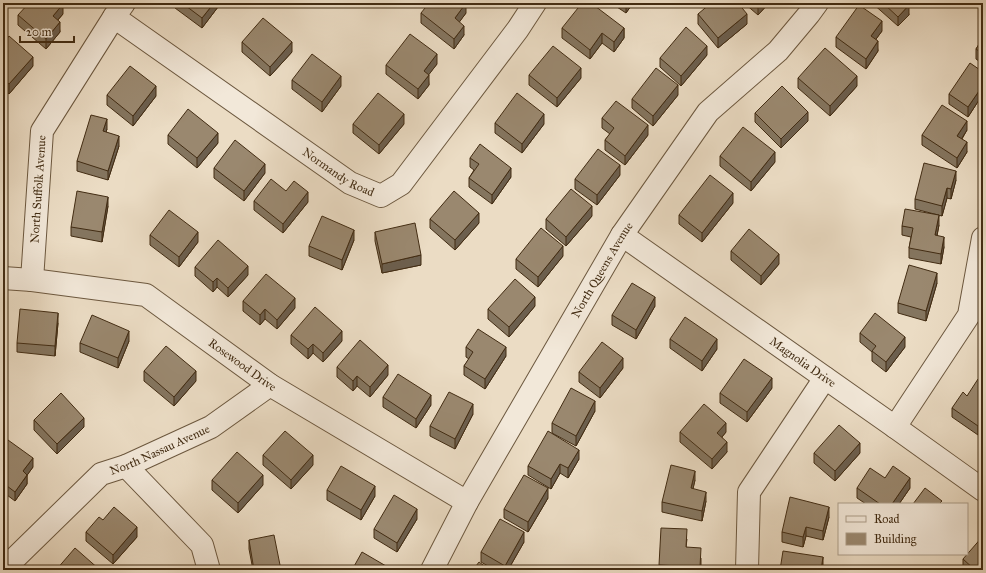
<svg xmlns="http://www.w3.org/2000/svg" width="986" height="573" font-family="'IM FELL Great Primer',serif">
  <rect width="100%" height="100%" fill="#ebdcc4"/>
  <filter id="stains"><feTurbulence type="fractalNoise" baseFrequency=".005" numOctaves="4"/><feColorMatrix values="0 0 0 0 .2 0 0 0 0 .09 0 0 0 0 .02 0 0 0 .5 -.17"/></filter>
  <radialGradient id="worn" r=".72"><stop offset=".6" stop-color="#630" stop-opacity="0"/><stop offset="1" stop-color="#630" stop-opacity=".3"/></radialGradient>
  <g fill="none" stroke-linecap="round" stroke-linejoin="round">
    <g stroke="#6c583f" stroke-width="24">
      <g id="minor">
        <path id="s1" d="M114 17 350 183 381 196 401 184 518 29 535 3"/>
        <path id="s2" d="M622 235 895 427 983 490"/>
        <path id="s3" d="M3 278 32 280 146 295 270 385 467 502"/>
        <path id="s4" d="M32 280 42 131 114 17 124 3"/>
        <path d="M895 427 969 315 983 238"/>
        <path d="M126 466 202 545 209 570"/>
        <path id="s5" d="M4 570 10 563 101 474 126 466 211 427 270 385"/>
        <path id="s6" d="M432 570 467 502 622 235 708 112 778 51 809 14 817 3"/>
        <path d="M747 570 749 492 825 378"/>
      </g>
    </g>
    <use href="#minor" stroke="#f2e8d9" stroke-width="22"/>
  </g>
  <path fill="#84755f" stroke="#422c13" d="M175 3H221L202 28 175 8Z
    M611 3H633L626 13Z
    M744 3H769L758 15Z
    M872 3H906L909 15 898 26Z
    M421 13H466L459 22 464 35 454 49 421 23Z
    M63 14 58 20 60 32 46 49 18 25V15Z
    M698 14 747 24 718 48 698 24Z
    M562 28H624V38L614 52 602 43 590 59 562 38Z
    M882 31 876 39 878 51 866 69 836 47V37Z
    M983 38V64L976 59V49Z
    M242 42 292 52 270 76 242 52Z
    M3 44 33 66 9 94 3 89Z
    M707 55 681 86 660 67V58Z
    M437 64 428 75 429 85 418 99 386 74V65Z
    M983 72V103L979 100 968 117 949 104V94Z
    M529 75 581 78 557 107 529 85Z
    M798 78 857 86 830 116 798 88Z
    M292 80 341 86 322 112 292 89Z
    M107 95 156 96 133 126 107 105Z
    M678 95 653 126 632 108V99Z
    M755 113 808 121 781 148 755 122Z
    M602 118 648 135 625 165 605 150V140L610 134 602 128Z
    M495 123 544 124 522 153 495 133Z
    M353 124H404L379 154 353 133Z
    M107 129 106 132 119 146 108 180 77 171V161Z
    M967 130 962 139 967 152 957 168 922 145V135Z
    M168 135 218 143 197 168 168 144Z
    M720 156 775 162 751 191 720 166Z
    M470 158 511 177 492 204 469 187V178L474 170 470 167Z
    M214 168 265 173 244 201 214 178Z
    M620 175 597 205 575 189V179Z
    M956 180 951 199 947 198 942 216 915 209V199Z
    M286 191 308 202 283 233 254 210V201Z
    M733 203 702 242 679 224V215Z
    M108 206 102 242 71 236V227Z
    M592 216 566 246 546 229V219Z
    M430 219 479 223 455 250 430 228Z
    M939 225 937 236 944 247 941 264 909 258V248L911 237 902 235V226Z
    M375 232 421 265 382 273 375 241Z
    M150 235 198 242 179 267 150 245Z
    M354 240 342 270 309 256V246Z
    M731 251 779 264 761 285 731 260Z
    M563 256 538 287 516 269V259Z
    M195 267 248 275 228 297 217 287 213 292 195 276Z
    M937 283 926 321 898 313V303Z
    M243 301 295 308 277 329 265 319 260 325 243 311Z
    M535 306 509 337 488 319V309Z
    M655 306 636 339 612 325V315Z
    M58 323 55 356 17 352V343Z
    M860 333 905 347 886 372 872 361V352L860 342Z
    M291 335 342 341 323 362 313 353 308 359 291 344Z
    M670 339 717 349 702 371 670 348Z
    M129 341 118 368 80 352V343Z
    M466 347 506 356 485 389 464 375V366L469 359 466 357Z
    M337 367 388 375 370 397 357 386 353 391 337 377Z
    M623 368 600 398 579 382V372Z
    M144 371 196 381 174 406 144 381Z
    M983 383V429L978 435 952 417V408Z
    M772 388 747 422 720 403V393Z
    M383 397 431 405 416 428 383 407Z
    M595 411 576 446 552 433V423Z
    M473 414 455 449 430 436V426Z
    M34 420 84 427 57 454 34 430Z
    M680 432H726L722 437 727 452 712 469 680 442Z
    M3 447 33 467 27 475V484L15 501 3 492Z
    M814 453H860L835 481 814 463Z
    M263 455 313 465 291 489 263 465Z
    M579 459 568 478 560 473 551 489 528 475V466Z
    M885 478 910 488 899 504H866L857 498V488Z
    M212 480 263 485 238 513 212 490Z
    M695 480 693 488 706 501 702 521 662 512V502Z
    M327 490 375 496 361 520 327 500Z
    M548 498 528 532 504 518V509Z
    M829 517 823 540 806 536 803 547 782 542V532Z
    M417 519 397 552 374 538V529Z
    M103 520 137 537 113 564 86 541V532Z
    M687 539 686 547 701 558V570H659V565Z
    M249 540 281 570H253L249 549Z
    M524 542 508 570H495L481 562V552Z
    M963 559 983 570H964L963 569Z"/>
  <path fill="#6c5f4e" stroke="#422c13" d="M214 3H221L202 28V18Z
    M466 3V13L455 28V18Z
    M626 3H633L626 13Z
    M760 3H769L758 15V6Z
    M63 4V14L53 25V16Z
    M909 5V15L898 26V17Z
    M747 14V24L718 48V38Z
    M882 21V31L871 46V36Z
    M60 22V32L46 49V39Z
    M464 26V35L454 49V39Z
    M624 28V38L614 52V42Z
    M602 33V43L590 59V50Z
    M878 41V51L866 69V59Z
    M292 42V52L270 76V67Z
    M707 46V55L681 86V76Z
    M437 54V64L424 81V71Z
    M33 57V66L9 94V84Z
    M581 68V78L557 107V98Z
    M429 75V85L418 99V89Z
    M341 76V86L322 112V102Z
    M857 76V86L830 116V106Z
    M678 85V95L653 126V116Z
    M156 86V96L133 126V116Z
    M979 91V100L968 117V107Z
    M808 112V121L781 148V139Z
    M404 114V124L379 154V145Z
    M544 114V124L522 153V144Z
    M107 119V129L103 141V131Z
    M967 121V130L957 146V136Z
    M648 125V135L625 165V156Z
    M218 133V143L197 168V158Z
    M119 136V146L108 180V171Z
    M967 142V152L957 168V158Z
    M775 152V162L751 191V182Z
    M265 164V173L244 201V191Z
    M620 165V175L597 205V195Z
    M511 168V177L492 204V195Z
    M956 171V180L951 199V189Z
    M947 188V198L942 216V206Z
    M308 192V202L283 233V224Z
    M733 193V203L702 242V233Z
    M108 197V206L102 242V232Z
    M592 206V216L566 246V237Z
    M479 213V223L455 250V240Z
    M939 215V225L935 245V235Z
    M354 230V240L342 270V260Z
    M198 232V242L179 267V257Z
    M944 237V247L941 264V254Z
    M563 246V256L538 287V277Z
    M779 254V264L761 285V276Z
    M421 255V265L382 273V264Z
    M248 266V275L228 297V288Z
    M937 273V283L926 321V311Z
    M217 278V287L213 292V282Z
    M535 297V306L509 337V327Z
    M655 297V306L636 339V330Z
    M295 298V308L277 329V320Z
    M265 309V319L260 325V315Z
    M58 313V323L55 356V346Z
    M129 331V341L118 368V358Z
    M342 331V341L323 362V353Z
    M905 337V347L886 372V362Z
    M717 339V349L702 371V361Z
    M313 344V353L308 359V349Z
    M506 347V356L485 389V379Z
    M623 358V368L600 398V388Z
    M388 365V375L370 397V387Z
    M196 371V381L174 406V397Z
    M357 376V386L353 391V381Z
    M772 378V388L747 422V412Z
    M431 395V405L416 428V419Z
    M595 401V411L576 446V436Z
    M473 404V414L455 449V439Z
    M84 418V427L57 454V444Z
    M983 419V429L978 435V426Z
    M726 423V432L717 443V433Z
    M727 442V452L712 469V459Z
    M860 443V453L835 481V471Z
    M579 450V459L568 478V468Z
    M313 455V465L291 489V480Z
    M33 458V467L23 481V471Z
    M560 464V473L551 489V479Z
    M695 471V480L691 498V488Z
    M27 475V484L15 501V492Z
    M263 475V485L238 513V503Z
    M910 478V488L899 504H892Z
    M375 486V496L361 520V510Z
    M548 488V498L528 532V522Z
    M706 492V501L702 521V511Z
    M829 507V517L823 540V531Z
    M417 509V519L397 552V543Z
    M137 527V537L113 564V555Z
    M806 527V536L803 547V537Z
    M524 532V542L508 570H505V566Z
    M823 557V570H821Z"/>
  <path fill="#9a886f" stroke="#422c13" d="M29 3H62L63 4 53 16 60 22 46 39 18 15Z
    M182 3H214L202 18Z
    M429 3H466L455 18 464 26 454 39 421 13Z
    M582 3H591L624 28 614 42 602 33 590 50 562 28Z
    M711 3H738L747 14 718 38 698 14Z
    M755 3H760L758 6Z
    M883 3H906L909 5 898 17Z
    M859 5 882 21 871 36 878 41 866 59 836 37Z
    M263 18 292 42 270 67 242 42Z
    M686 27 707 46 681 76 660 58Z
    M410 34 437 54 424 71 429 75 418 89 386 65Z
    M9 36 33 57 9 84 3 79V44Z
    M983 38V54L976 49Z
    M553 46 581 68 557 98 529 75Z
    M825 48 857 76 830 106 798 78Z
    M312 54 341 76 322 102 292 80Z
    M970 63 983 72V93L979 91 968 107 949 94Z
    M130 66 156 86 133 116 107 95Z
    M656 68 678 85 653 116 632 99Z
    M782 86 808 112 781 139 755 113Z
    M378 93 404 114 379 145 353 124Z
    M517 93 544 114 522 144 495 123Z
    M616 101 648 125 625 156 605 140 614 128 602 118Z
    M942 105 967 121 957 136 967 142 957 158 922 135Z
    M188 109 218 133 197 158 168 135Z
    M91 115 107 119 103 131 119 136 108 171 77 161Z
    M743 127 775 152 751 182 720 156Z
    M235 140 265 164 244 191 214 168Z
    M480 144 511 168 492 195 469 178 479 164 470 158Z
    M598 149 620 165 597 195 575 179Z
    M924 163 956 171 951 189 947 188 942 206 915 199Z
    M710 175 733 193 702 233 679 215Z
    M271 179 286 191 294 181 308 192 283 224 254 201Z
    M571 189 592 206 566 237 546 219Z
    M77 191 108 197 102 232 71 227Z
    M454 191 479 213 455 240 430 219Z
    M905 209 939 215 935 235 944 237 941 254 909 248 913 228 902 226Z
    M169 210 198 232 179 257 150 235Z
    M322 216 354 230 342 260 309 246Z
    M415 223 421 255 382 264 375 232Z
    M541 228 563 246 538 277 516 259Z
    M749 229 779 254 761 276 731 251Z
    M218 240 248 266 228 288 217 278 213 282 195 267Z
    M909 265 937 273 926 311 898 303Z
    M266 274 295 298 277 320 265 309 260 315 243 301Z
    M515 279 535 297 509 327 488 309Z
    M632 283 655 297 636 330 612 315Z
    M315 307 342 331 323 353 313 344 308 349 291 335Z
    M20 309 58 313 55 346 17 343Z
    M875 313 905 337 886 362 872 351 876 346 860 333Z
    M92 315 129 331 118 358 80 343Z
    M685 317 717 339 702 361 670 339Z
    M478 329 506 347 485 379 464 366 473 352 466 347Z
    M360 340 388 365 370 387 357 376 353 381 337 367Z
    M602 342 623 358 600 388 579 372Z
    M166 346 196 371 174 397 144 371Z
    M744 359 772 378 747 412 720 393Z
    M398 374 431 395 416 419 383 397Z
    M978 379 983 383V419L978 426 952 408 963 392 967 396Z
    M571 388 595 401 576 436 552 423Z
    M449 392 473 404 455 439 430 426Z
    M61 393 84 418 57 444 34 420Z
    M704 404 726 423 717 433 727 442 712 459 680 432Z
    M839 425 860 443 835 471 814 453Z
    M285 431 313 455 291 480 263 455Z
    M548 431 579 450 568 468 560 464 551 479 528 466Z
    M8 440 33 458 23 471 27 475 15 492 3 483V447Z
    M237 452 263 475 238 503 212 480Z
    M671 465 695 471 691 488 706 492 702 511 662 502Z
    M341 466 375 486 361 510 327 490Z
    M893 466 910 478 892 504H880L857 488 870 468 885 478Z
    M524 475 548 488 528 522 504 509Z
    M925 488 942 501 939 504H913Z
    M394 495 417 509 397 543 374 529Z
    M790 497 829 507 823 531 806 527 803 537 782 532Z
    M114 507 137 527 113 555 86 532 99 517 103 520Z
    M500 519 524 532 505 566 481 552Z
    M661 528 687 529 686 547 701 548 700 567 659 565Z
    M274 535 281 570H254L249 540Z
    M983 536V570H975L963 559Z
    M75 548 100 570H56Z
    M783 551 823 557 821 570H780Z
    M362 552 386 566 384 570H352Z
    M479 562 490 570H473Z"/>
  <g text-anchor="middle" dominant-baseline="central" stroke-width="3.5" stroke-linejoin="round" paint-order="stroke">
    <g font-size="12" fill="#422c13" stroke="#f2e8d9">
      <text stroke="none"><textPath href="#s1" startOffset="273">Normandy Road</textPath></text>
      <text stroke="none"><textPath href="#s4" startOffset="91">North Suffolk Avenue</textPath></text>
      <text stroke="none"><textPath href="#s6" startOffset="345">North Queens Avenue</textPath></text>
      <text stroke="none"><textPath href="#s2" startOffset="221">Magnolia Drive</textPath></text>
      <text stroke="none"><textPath href="#s3" startOffset="263">Rosewood Drive</textPath></text>
      <text stroke="none"><textPath href="#s5" startOffset="200">North Nassau Avenue</textPath></text>
    </g>
  </g>
  <rect width="986" height="573" fill="none" stroke="#ebdcc4" stroke-width="16"/>
  <rect x="4" y="4" width="978" height="565" fill="none" stroke="#422c13" stroke-width="2"/>
  <rect x="8" y="8" width="970" height="557" fill="none" stroke="#422c13"/>
  <rect x="838" y="503" width="130" height="52" fill="#f2e8d9" stroke="#ac9d8a"/>
  <rect x="846" y="516" width="20" height="6" fill="#f2e8d9" stroke="#ac9d8a"/>
  <text x="874" y="523" font-size="12" fill="#422c13">Road</text>
  <rect x="846" y="533" width="20" height="12" fill="#9a886f" stroke="#ac9d8a"/>
  <text x="874" y="543" font-size="12" fill="#422c13">Building</text>
  <path d="M20 36v6h54v-6" fill="none" stroke="#422c13" stroke-width="2"/>
  <text x="26" y="36" font-size="12" fill="#422c13" stroke="#f2e8d9" stroke-width="3" paint-order="stroke">20 m</text>
  <rect width="100%" height="100%" filter="url(#stains)"/>
  <rect width="100%" height="100%" fill="url(#worn)"/>
</svg>
